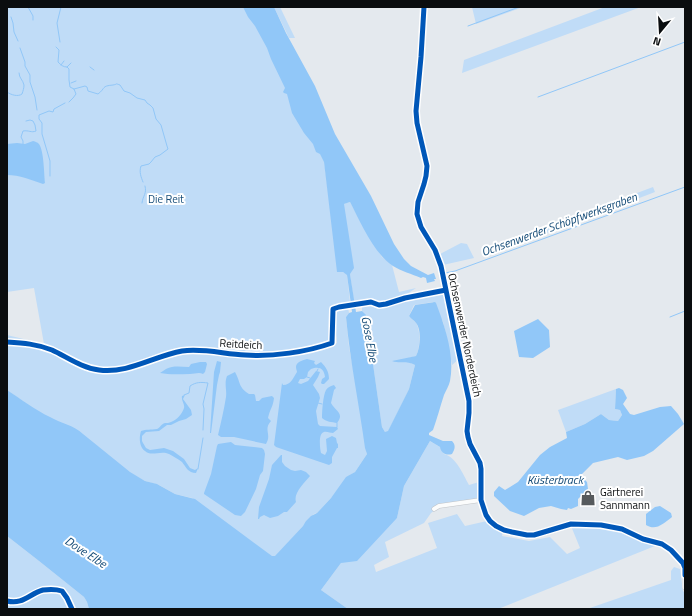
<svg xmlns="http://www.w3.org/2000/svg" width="692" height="616" font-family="'Titillium Web',sans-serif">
  <rect width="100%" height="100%" fill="#e4e9ee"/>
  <path fill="#c0dcf7" d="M7 7H249L324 160 337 262V271L343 272 347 274 350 302 332 305 331 341 333 345 337 343C337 331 329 317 340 309L348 307 349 313 346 317 349 347 355 379 367 454 355 472 349 476 331 498 317 513 314 514 274 558 192 498 175 494 159 485 145 481 130 473 50 418 34 409 7 390V335L44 344 34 288 7 292Z
    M274 7H280L295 38H289Z
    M472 7H523L476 24Z
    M605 7H641L462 73 464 60Z
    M653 187 655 192 522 243 520 237Z
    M350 202 371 240 382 257 392 265 399 292 416 288 401 298 387 302 378 303 369 300 354 302 350 274 343 204Z
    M461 243 467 244 474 258 443 265 440 254Z
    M442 292 444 293 459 359 452 365 446 334 443 322 433 302 414 305 409 316C411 319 414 320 416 323 421 330 420 349 416 356L395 362H409L415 365 409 389 388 432H385L382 427 366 316 362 311V306L370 305 381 307 406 300Z
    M616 389 615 409 620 410 622 415 618 421 609 420 601 414 585 424 566 432 558 410Z
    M430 441 440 447 444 454C456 457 463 474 469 485L479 482 480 498 440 506 431 513 424 523 385 542 389 557 374 565 376 572 437 548 428 523 457 514 465 526 487 521 503 531 502 536 529 541 550 537 567 554 580 548 571 526 599 527 621 531 657 545 650 548 498 609H348L321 590 341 563 397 518 404 486Z
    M7 536 39 561 84 597 87 602 89 609H7Z
    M674 567 680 569 683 591 685 593V609H587L671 580V571Z"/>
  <path fill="#91c7f8" d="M243 7H274L286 33 315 86 335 134 371 196 394 244 404 259 411 266 428 275 434 273 436 279H434L435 281 427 283 426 278 423 277 421 278C412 274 401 271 393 266 374 254 360 221 350 202L344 204 354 268 350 274 356 312 362 311 366 315 382 427 385 432 388 431 409 389 415 365C406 360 400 364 392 361L416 356C420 349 422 330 416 323 414 320 411 319 409 316L415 305 435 302 436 303C445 327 455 355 450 381 449 386 446 390 444 395 440 407 437 419 433 430L429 433V435L443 441H452C456 445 455 449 452 454 446 456 441 453 440 447L430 441 404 486 397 518 357 561 341 563 321 590 348 609H89L87 602 84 597 39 561 7 536V390C21 399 35 410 50 417 60 423 74 425 83 434L130 472 145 481 157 484 175 494 195 499 272 556H275L303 526 306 521 311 516 317 513 331 498 346 477 355 472 367 454 365 448C359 404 350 361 346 317L349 313 352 312 347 275 343 272H337L324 162 320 154 316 152 313 144 304 133 292 113 287 94 284 93 283 92 285 88 271 59 267 48 255 26 248 17Z
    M33 141C36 142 37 142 39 144 44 151 44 174 45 183L43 184C32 180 19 175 7 175V144L17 143 25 144Z
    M538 319 549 330 550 347 533 358 519 357 514 331Z
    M307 359 315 361 314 363 316 365 321 362C326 367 329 372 329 379L324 384H322L321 383 322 379 325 377C324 368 319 366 311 369L308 372 307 377 304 379H300L298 383 301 384 308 381 316 371 320 372 318 377 313 385 319 394 320 398 316 411 318 424 320 426 337 427 338 429 333 433C331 433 326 431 324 432 318 433 320 449 321 453L325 455 327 451 326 439 332 436 336 438 337 443 338 444V448H337L332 457V463L329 465 276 447 274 445 282 383 283 385C291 385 293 378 297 372 297 371 296 369 296 367 296 362 303 360 307 359Z
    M217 361 221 362 220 372 219 375 217 385 211 433H210L214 372Z
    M200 362H206L207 364 205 372 203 374C199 372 195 374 190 374 180 374 170 375 160 373 162 372 164 370 166 369 174 365 181 367 189 367L191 364Z
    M235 372C241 383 238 387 249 394H254L255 395 256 401H259L262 398 272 396 274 398C273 407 270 409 268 418L271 421C263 430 272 434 266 444L234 437H221L218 435C221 422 224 410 226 397 227 389 224 384 227 376Z
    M334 385 336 388 334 390 331 403C335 411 345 413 337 423 332 422 326 422 322 418 322 412 323 395 326 390 328 387 331 386 334 385Z
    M619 388 623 390 627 398 623 404 630 414 634 415 660 407 671 406 678 414 684 424 653 451 644 456 627 460 618 457 593 463 582 474V477L587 482 588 489 578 499V506L571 509 568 508 567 510 561 509 551 506 539 508 524 516 510 511 494 496V492L499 486 505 490 518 482 540 455 550 447 567 438 566 432 585 424 601 414 609 420 618 421 622 415 620 410 615 409 616 389Z
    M185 395 183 399 191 410 192 415 186 419 179 421 171 425H167L159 431 146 432 142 436V441L143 443 146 448 150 450 164 448 173 451 184 459 190 468 195 470 198 468 196 473C188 473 186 467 182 462 178 459 173 456 169 454 161 450 151 457 145 451 139 447 139 437 141 431 146 429 151 430 157 429 160 428 161 424 165 423 167 423 169 423 171 422 177 420 182 414 184 408 185 404 181 401 182 396Z
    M231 442 235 445 262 448 264 450 265 454 263 471 260 475 256 489 245 512 241 516 235 515 204 494V493L211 474 217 446 218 444Z
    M281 455H282V462L285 466 291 470 295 471 301 470 306 472 310 476C305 482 293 493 296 502L287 512H284L278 516 270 518 264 515 260 517 259 519H258L259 507 269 479 272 465Z
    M660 506 671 513 672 517C663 524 656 531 646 525V514L655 507Z"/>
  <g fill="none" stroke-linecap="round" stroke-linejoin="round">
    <path stroke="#91c7f8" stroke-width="1" d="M28 7 33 16V20
      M11 17 13 23 14 32 18 41
      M468 26 519 7
      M60 42 57 23 61 7
      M56 47 59 50 58 62C61 65 63 67 67 67L69 69V80L70 87 74 89 76 94 73 98 69 102
      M20 48 25 62V66L30 75V82L35 97 37 110
      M61 65 64 61
      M67 67 71 63
      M90 67 94 70
      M71 83 76 81
      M74 89 85 86 87 87 88 91 98 94C106 88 101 86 113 85 119 84 114 83 120 85L124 91 130 93 137 98 145 100 147 103 150 105 153 108 156 119 161 125 167 146 168 149 160 155 155 157 151 162 149 164 141 166C139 172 141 177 143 182
      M7 92C11 95 18 97 22 94 23 91 24 88 24 85 23 80 19 78 19 73
      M538 97 685 42
      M23 144V141L21 137 23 131C29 130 31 133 36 131L35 125 33 121 30 120 26 121
      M50 176V161L42 134V123L39 119V115L49 111 53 112 54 109 65 103
      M142 203C143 195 147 194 145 186
      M445 273 455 271 685 187
      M670 317 685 311
      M317 371 318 369
      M307 377 310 378
      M184 395 189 393 190 386C196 382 201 382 208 383L203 404 204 409 203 430
      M318 403 322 404
      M337 423V427
      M198 469 203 438"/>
    <g stroke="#c0c4c8" stroke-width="5">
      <path id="street" d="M7 342C23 343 37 344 52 350 67 357 82 368 99 370 128 374 154 356 182 351 203 348 224 354 245 355 272 357 307 352 332 343L333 309 339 307 371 302 379 305 386 304 405 298 446 290
        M434 509 439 506 481 500"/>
    </g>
    <g stroke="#c0c4c8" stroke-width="6">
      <path id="secondary" d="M424 7 421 57 416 111 417 123 427 166 426 176 424 184 418 202 417 214 421 227 435 250 441 266 469 401V413L467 431 468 437 470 444 480 463 481 469V500L486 515 490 521 496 526 504 530 512 532 527 535H534L571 524 601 525 622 529 643 539 662 544 671 550 683 563 685 568V575
        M685 579V587"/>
    </g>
    <use href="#street" stroke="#fbfcfc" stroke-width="4"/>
    <use href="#secondary" stroke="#edf1f4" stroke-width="5.5"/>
    <g stroke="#fff" stroke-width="8">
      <path id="cycleway" d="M424 7 421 57 416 111 417 123 427 166 426 176 424 184 418 202 417 214 421 227 435 250 441 266 469 401V413L467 431 468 437 470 444 480 463 481 469V500L486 515 490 521 496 526 504 530 512 532 527 535H534L571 524 601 525 622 529 643 539 662 544 671 550 683 563 685 568V575
        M7 342C23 343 37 344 52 350 67 357 82 368 99 370 128 374 154 356 182 351 203 348 224 354 245 355 272 357 307 352 332 343L333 309 339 307 371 302 379 305 386 304 405 298 446 290
        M7 601C23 605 29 594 43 590 50 589 56 589 62 591L67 598 72 609"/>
    </g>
    <use href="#cycleway" stroke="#0057b8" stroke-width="5"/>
  </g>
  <defs>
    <g id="shop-bare" transform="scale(1.2)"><path d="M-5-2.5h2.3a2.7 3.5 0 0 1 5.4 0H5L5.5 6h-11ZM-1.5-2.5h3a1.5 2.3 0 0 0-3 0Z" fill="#565a5d" stroke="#fff" stroke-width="2.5" paint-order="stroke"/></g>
  </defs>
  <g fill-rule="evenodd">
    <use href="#shop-bare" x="588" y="498"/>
  </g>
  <g text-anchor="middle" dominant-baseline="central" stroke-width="4" stroke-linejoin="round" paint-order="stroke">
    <g font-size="11" fill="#164d79" stroke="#fff">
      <text x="166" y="199">Die Reit</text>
    </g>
    <g font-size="11" fill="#0a0d0f" stroke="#fff">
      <text transform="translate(465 335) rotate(78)">Ochsenwerder Norderdeich</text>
      <text transform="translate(241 344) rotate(3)">Reitdeich</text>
    </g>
    <g font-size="11" fill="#0a0d0f" stroke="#fff" text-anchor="start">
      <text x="600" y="492">Gärtnerei<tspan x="600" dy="13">Sannmann</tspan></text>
    </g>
    <g font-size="12" font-style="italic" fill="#144b77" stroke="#fff">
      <text transform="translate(559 224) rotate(-20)">Ochsenwerder Schöpfwerksgraben</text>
      <text transform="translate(370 339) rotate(80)">Gose Elbe</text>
      <text x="555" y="479">Küsterbrack</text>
      <text transform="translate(86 552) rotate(33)">Dove Elbe</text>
    </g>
  </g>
  <rect width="692" height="616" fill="none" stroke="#0a0d0f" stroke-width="16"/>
  <g transform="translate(660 32) rotate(198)" stroke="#ffffff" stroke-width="3" paint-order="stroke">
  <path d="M0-3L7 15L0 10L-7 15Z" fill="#0a0d0f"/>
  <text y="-6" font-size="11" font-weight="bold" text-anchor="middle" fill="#0a0d0f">N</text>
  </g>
</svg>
